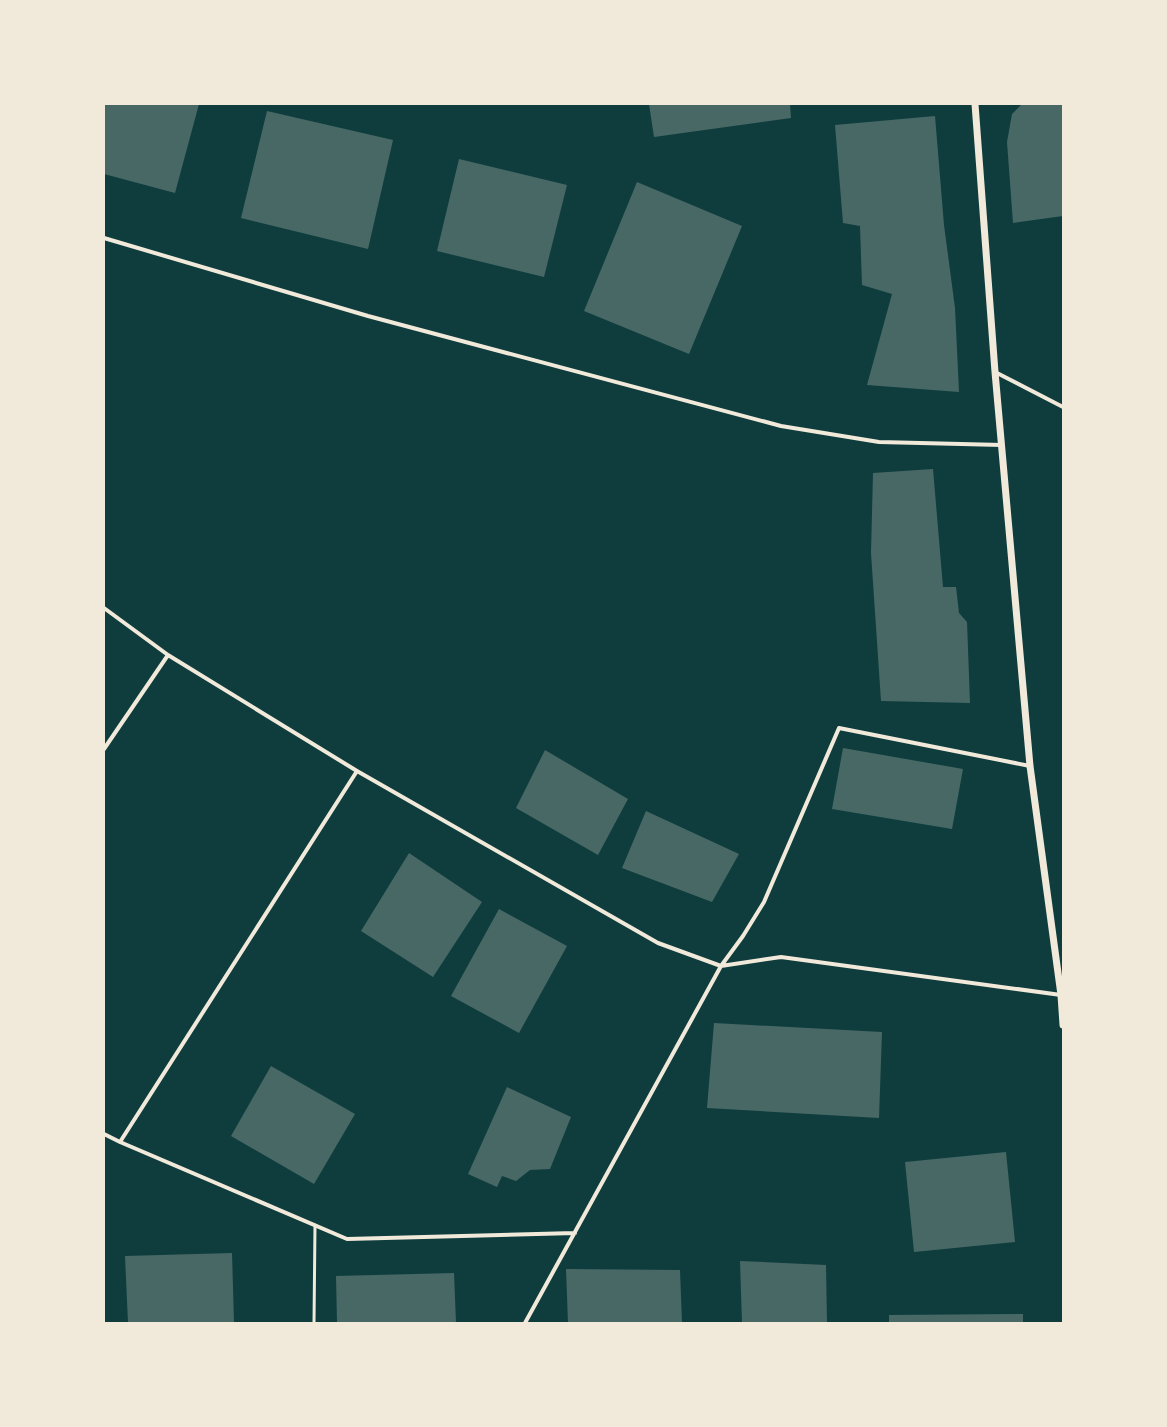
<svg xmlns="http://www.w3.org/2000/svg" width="1167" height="1427" font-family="Karla,sans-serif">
  <rect width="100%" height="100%" fill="#0f3d3e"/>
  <path fill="#486865" d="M104 104H199L175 193 104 174Z
    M649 104H790L791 118 654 137Z
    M1022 104H1063V216L1013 223 1007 142 1012 114Z
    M267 111 393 140 368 249 241 218Z
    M935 116 944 225 955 308 959 392 867 385 892 294 862 285 860 226 843 223 835 125Z
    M459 159 567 185 544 277 437 251Z
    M637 182 742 226 689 354 584 311Z
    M933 469 943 587H956L959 613 967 622 970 703 881 701 871 553 873 473Z
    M843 748 963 769 952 829 832 809Z
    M545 750 628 799 598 855 516 808Z
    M646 811 739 854 712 902 622 868Z
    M409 853 482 902 433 977 361 931Z
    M499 909 567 946 519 1033 451 996Z
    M714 1023 882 1032 879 1118 707 1108Z
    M271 1066 355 1114 314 1184 231 1136Z
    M507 1087 571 1117 550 1169 530 1170 516 1181 502 1176 497 1187 468 1174Z
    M1006 1152 1015 1242 914 1252 905 1162Z
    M232 1253 234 1323H128L125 1256Z
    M740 1261 826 1265 827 1323H742Z
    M566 1269 680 1270 682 1323H568Z
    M454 1273 456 1323H337L336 1276Z
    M1023 1314V1323H889V1315Z"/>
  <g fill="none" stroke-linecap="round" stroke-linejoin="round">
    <path stroke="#f1e9da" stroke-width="3" d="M314 1323 315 1225"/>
    <path stroke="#f1e9da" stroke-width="4" d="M104 238 368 316 781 426 879 442 1002 445
      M995 372 1063 407
      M104 608 168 655 357 771 658 943 721 966 781 957 1061 995
      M104 749 168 655
      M104 1134 120 1142 347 1239 575 1233
      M120 1142 357 771
      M525 1323 721 966 743 936 764 902 839 728 1030 766"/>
    <path stroke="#f1e9da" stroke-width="7" d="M975 104 995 372 1030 766 1061 995 1063 1025"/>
  </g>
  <rect width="1167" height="1427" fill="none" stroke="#f1e9da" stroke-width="210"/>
</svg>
